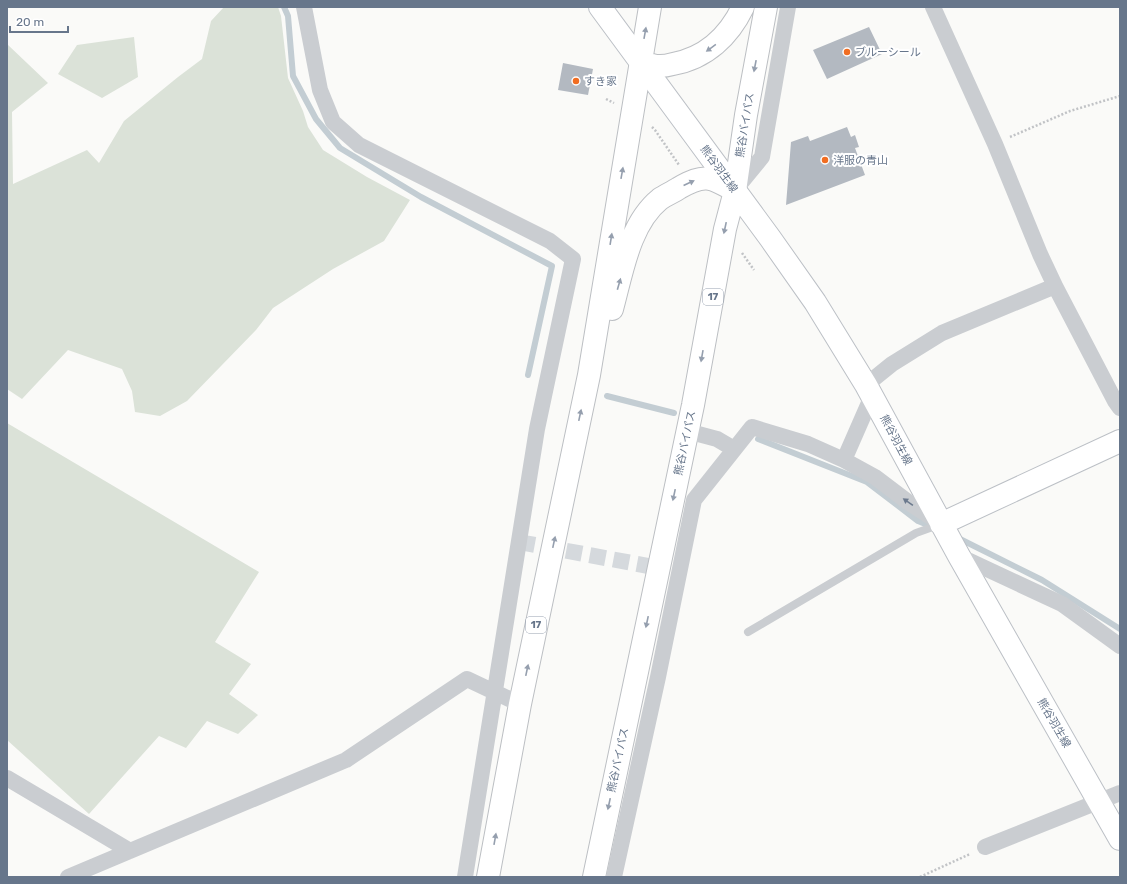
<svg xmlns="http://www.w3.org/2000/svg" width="1127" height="884" font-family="Rubik,'Noto Sans JP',sans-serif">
  <rect width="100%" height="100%" fill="#fafaf8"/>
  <path fill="#dbe2d8" d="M224 7H278L281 16 288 78 303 111 308 127 323 150 367 177 410 200 384 241 333 269 273 308 256 330 187 401 160 416 135 412 132 391 122 369 68 350 22 399 7 389V44L48 83 12 112 13 184 87 150 99 163 124 121 178 77 202 59 211 21Z
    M134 37 138 77 102 98 58 74 77 45Z
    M7 423 259 572 215 642 251 664 229 694 258 715 238 734 207 721 186 748 159 736 89 814 7 740Z"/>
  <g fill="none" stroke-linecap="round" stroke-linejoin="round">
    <path stroke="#c3cdd3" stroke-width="6" d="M284 7 288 16 293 76 316 119 340 148 421 197 552 266 528 375
      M607 396 674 413
      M758 439 867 482 918 521 935 528
      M956 537 1042 580 1120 629"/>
  </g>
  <path fill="#b3b9c1" d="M869 27 882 54 827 79 813 50Z
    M563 63 593 69 588 95 558 90Z
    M847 127 851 137 855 135 859 147 855 148 865 175 786 205 791 142 808 136 810 141Z"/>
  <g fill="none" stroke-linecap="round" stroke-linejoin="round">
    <path stroke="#d5d9dd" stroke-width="16" stroke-dasharray="16 8" stroke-linecap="butt" d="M519 542 670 570"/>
    <g stroke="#bcc0c6" stroke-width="24">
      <path id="secondary" d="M600 7 770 238 815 302 866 385 959 556 1120 839
        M941 524 1120 441"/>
    </g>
    <g stroke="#bcbfc3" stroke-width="24">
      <path id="highway" d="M640 60C644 62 648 64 652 65 659 67 666 66 673 64 706 58 729 36 743 7
        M612 309C622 273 629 224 660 199 666 195 673 192 679 188 704 174 710 176 735 191
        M488 877 520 704 589 375 650 7
        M594 877 693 405 725 229 735 191 746 115 766 7"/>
    </g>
    <path stroke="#c1c3c6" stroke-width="2.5" stroke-dasharray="2 2" stroke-linecap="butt" d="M606 99 614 103
      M652 127 655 130 679 165
      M1010 137 1070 111 1120 96
      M742 253 754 270
      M920 877 970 854"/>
    <path stroke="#cacdd1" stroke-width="8" d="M748 632 916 533 941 524"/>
    <path stroke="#cacdd1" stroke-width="16" d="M304 7 320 90 333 122 359 145 550 241 573 259 537 429 465 877
      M933 7 995 144 1040 254 1055 286
      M735 190 762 157 788 7
      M866 385 892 364 942 333 1055 286 1115 401 1120 408
      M687 431 717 439 734 449
      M844 460 872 396
      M959 556 1062 604 1120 646
      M7 778 130 851
      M985 847 1120 793
      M68 877 346 760 467 679 520 704
      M614 877 658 677 694 500 752 427 808 444 844 460 875 477 908 502 940 523"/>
    <use href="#secondary" stroke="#fff" stroke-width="22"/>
    <use href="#highway" stroke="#fff" stroke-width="22"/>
  </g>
  <defs><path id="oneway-solid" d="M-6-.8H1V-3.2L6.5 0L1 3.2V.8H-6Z"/></defs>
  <g fill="#959fae">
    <use href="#oneway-solid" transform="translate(645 33) rotate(-80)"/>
    <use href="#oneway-solid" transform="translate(711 48) rotate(144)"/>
    <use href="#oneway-solid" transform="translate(755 66) rotate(101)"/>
    <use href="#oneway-solid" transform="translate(622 173) rotate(-80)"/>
    <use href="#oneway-solid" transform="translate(689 183) rotate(-25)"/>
    <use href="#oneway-solid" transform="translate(725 228) rotate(102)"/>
    <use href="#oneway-solid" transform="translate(611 239) rotate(-81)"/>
    <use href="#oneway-solid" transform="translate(619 284) rotate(-74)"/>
    <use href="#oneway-solid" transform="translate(702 356) rotate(100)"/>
    <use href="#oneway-solid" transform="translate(580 415) rotate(-78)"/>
    <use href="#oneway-solid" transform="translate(674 495) rotate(102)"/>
    <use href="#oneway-solid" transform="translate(554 542) rotate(-78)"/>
    <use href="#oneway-solid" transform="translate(647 622) rotate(102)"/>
    <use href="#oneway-solid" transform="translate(527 670) rotate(-78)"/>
    <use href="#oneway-solid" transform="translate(609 804) rotate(102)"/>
    <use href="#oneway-solid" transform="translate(495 839) rotate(-80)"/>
  </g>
  <use fill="#6c7a8e" href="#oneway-solid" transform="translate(908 502) rotate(-145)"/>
  <g fill="#f16d21" stroke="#fff" stroke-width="1.5">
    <circle cx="847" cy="52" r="4"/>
    <circle cx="576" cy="81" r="4"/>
    <circle cx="825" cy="160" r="4"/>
  </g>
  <g text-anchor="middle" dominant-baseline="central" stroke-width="4" stroke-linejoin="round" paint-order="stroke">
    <g fill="#fff" stroke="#959fae" stroke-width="1">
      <rect x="703" y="289" width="20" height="16" rx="3"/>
      <rect x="526" y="617" width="20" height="16" rx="3"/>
    </g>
    <g font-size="10" font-weight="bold" fill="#67768b">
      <text x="713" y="297">17</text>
      <text x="536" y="625">17</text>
    </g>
    <g font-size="11" fill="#67768b" stroke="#fff" text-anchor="start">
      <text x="855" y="52">ブルーシール</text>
      <text x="584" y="81">すき家</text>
      <text x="833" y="160">洋服の青山</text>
    </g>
    <g font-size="11" fill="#67768b" stroke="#fff">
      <text transform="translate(745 125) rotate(-81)">熊谷バイパス</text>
      <text transform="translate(719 169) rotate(54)">熊谷羽生線</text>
      <text transform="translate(896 440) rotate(62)">熊谷羽生線</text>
      <text transform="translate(685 443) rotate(-78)">熊谷バイパス</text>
      <text transform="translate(1054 723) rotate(60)">熊谷羽生線</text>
      <text transform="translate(618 760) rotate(-78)">熊谷バイパス</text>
    </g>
  </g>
  <rect width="1127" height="884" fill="none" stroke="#67768b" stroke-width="16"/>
  <path d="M10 26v6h58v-6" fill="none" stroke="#67768b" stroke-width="2"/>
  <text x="16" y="26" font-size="12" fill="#67768b" stroke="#ffffff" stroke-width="3" paint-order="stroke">20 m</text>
</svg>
